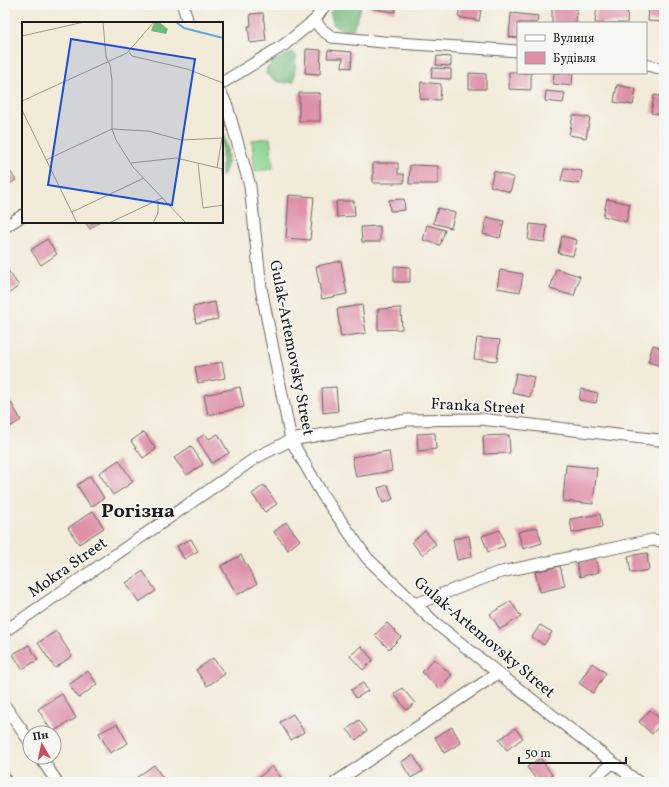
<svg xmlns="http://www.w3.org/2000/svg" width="669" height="787" font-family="Vollkorn,serif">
  <rect width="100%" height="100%" fill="#f6f6f2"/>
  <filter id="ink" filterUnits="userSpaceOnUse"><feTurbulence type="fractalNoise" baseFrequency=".025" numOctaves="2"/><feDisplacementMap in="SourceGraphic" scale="8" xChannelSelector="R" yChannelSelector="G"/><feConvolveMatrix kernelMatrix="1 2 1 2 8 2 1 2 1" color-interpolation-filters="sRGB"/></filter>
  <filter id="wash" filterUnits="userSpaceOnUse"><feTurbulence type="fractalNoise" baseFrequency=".012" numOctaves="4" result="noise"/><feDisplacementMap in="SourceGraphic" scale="16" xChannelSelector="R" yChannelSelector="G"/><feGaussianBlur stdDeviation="0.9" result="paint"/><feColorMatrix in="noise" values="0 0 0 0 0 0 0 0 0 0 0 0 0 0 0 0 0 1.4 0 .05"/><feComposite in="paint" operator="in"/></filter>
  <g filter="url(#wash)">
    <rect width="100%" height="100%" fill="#f2ebd9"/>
    <path fill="#8fd994" stroke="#567a58" d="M270 138 273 169 255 171 252 140Z"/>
    <path fill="#73b97e" stroke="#486a4d" d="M335 5H361L358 17 353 29 345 31 334 25 330 13Z
      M293 52 296 55 294 82C282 84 275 82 266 74L267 68 274 61Z
      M222 130C227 145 232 164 222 177Z"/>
    <g id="blocks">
      <path fill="#de90a8" d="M371 5H396L395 12 370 8Z
        M460 5H482L479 21 458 17Z
        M597 5H628L627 23H595Z
        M649 5H664V22L648 21Z
        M552 7H577L576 23H552Z
        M263 13 266 41 250 43 248 26H251L250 14Z
        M511 13 538 16 537 23H518V38L509 37Z
        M306 49 321 50 320 74 305 73Z
        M328 50 352 52 351 68 342 67 343 58H327Z
        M437 56 451 57V66L436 65Z
        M432 68 451 69V79L431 78Z
        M509 72H518V73H531V90L509 89Z
        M469 73 486 74V89H469Z
        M554 73H573L572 86 553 84Z
        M421 82 441 84 440 100 420 99Z
        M617 85 636 89 633 105 614 102Z
        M546 91 565 93 563 103 545 101Z
        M299 93H320V121H299Z
        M654 95 664 97V115L651 113Z
        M573 115 590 118 586 138 569 135Z
        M373 163H398V174H404V183H373Z
        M5 164 16 180 5 187Z
        M410 165 438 166V184H409Z
        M564 168 582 171 580 184 561 181Z
        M494 171 514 178 510 192 490 186Z
        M289 195 314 197 310 240 286 238Z
        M404 199 405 210 390 211 389 200Z
        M607 199 630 204 626 222 603 216Z
        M336 201H354L355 216 337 217Z
        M438 208 455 213 451 228 433 223Z
        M487 217 504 221 500 238 483 234Z
        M85 222H99L90 229Z
        M530 224 547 226 545 242 528 240Z
        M427 225 445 230 440 245 423 240Z
        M380 226V242H362L361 227Z
        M562 236 577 240 573 256 558 253Z
        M47 239 57 254 41 265 31 250Z
        M341 261 347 294 322 299 316 266Z
        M5 266 19 286 7 295 5 292Z
        M394 266 410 267V282H394Z
        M556 269 580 276 574 296 550 289Z
        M500 270 523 274 520 292 497 288Z
        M215 302 218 319 196 323 193 307Z
        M362 305 366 333 341 337 337 309Z
        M401 308 402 329 378 330V309Z
        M477 338 500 340 497 361 474 359Z
        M653 345 664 348V367L648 362Z
        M222 362 225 378 198 383 195 367Z
        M516 373 534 377 530 397 512 393Z
        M240 387 244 407 208 415 204 395Z
        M336 387 338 411 323 413 322 388Z
        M581 389 598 393 596 403 579 400Z
        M10 401 21 420 5 430V404Z
        M144 432 156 449 143 458 131 441Z
        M435 433 436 449 418 451 417 434Z
        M205 434 209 439 218 434 229 453 212 463 197 439Z
        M509 435 510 453 484 454 483 436Z
        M191 446 203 464 187 475 174 458Z
        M389 451 392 471 356 477 352 457Z
        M119 460 133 482 113 495 99 473Z
        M566 465 597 468 593 504 563 501Z
        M90 476 104 498 91 507 77 485Z
        M264 485 277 504 265 512 252 494Z
        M388 485 393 499 383 503 378 488Z
        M93 511 104 528 79 544 68 528Z
        M600 514 602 527 572 533 570 519Z
        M286 522 300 540 288 550 274 532Z
        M537 527 542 543 523 549 518 532Z
        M500 530 505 546 488 552 482 536Z
        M425 531 436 544 422 555 412 542Z
        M469 536 472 557 457 560 453 539Z
        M191 539 198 551 184 559 177 546Z
        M647 553 649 570 631 573 628 556Z
        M241 555 257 584 237 595 221 566Z
        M595 557 599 572 580 577 576 562Z
        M560 566 565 586 540 592 535 572Z
        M143 571 156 591 139 602 126 583Z
        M511 601 521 617 500 629 490 614Z
        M387 623 401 637 389 649 375 635Z
        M540 625 552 632 544 645 532 637Z
        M56 631 72 656 55 668 38 643Z
        M29 645 38 660 22 669 13 654Z
        M361 646 373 660 363 670 350 656Z
        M213 658 225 674 207 686 196 670Z
        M434 659 452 675 439 688 422 672Z
        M592 663 606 673 593 693 579 683Z
        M88 671 97 684 79 698 69 685Z
        M363 683 368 691 356 698 351 690Z
        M402 688 415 703 407 710 394 694Z
        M62 694 76 718 52 732 38 709Z
        M650 710 663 722 652 734 639 722Z
        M293 714 304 732 291 740 280 722Z
        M359 720 367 731 356 740 347 729Z
        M117 724 128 743 110 753 99 733Z
        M452 727 461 743 444 753 435 737Z
        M515 728 523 738 507 750 499 740Z
        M413 755 423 771 411 778 401 762Z
        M540 758 553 776 545 782H538L527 767Z
        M154 765 165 781 140 782 137 777Z
        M272 766 283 780 281 782H260L257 779Z
        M5 768 13 782H5Z"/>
    </g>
  </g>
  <g filter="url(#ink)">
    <use href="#blocks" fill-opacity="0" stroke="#67645e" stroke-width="1"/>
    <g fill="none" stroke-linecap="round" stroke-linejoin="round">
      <g stroke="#67645e" stroke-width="13">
        <path id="minor" d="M183 5 188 23
          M315 20 321 29 332 37 383 42 518 51
          M646 65 664 69
          M222 83 284 45 305 28 315 20 325 5
          M222 95 227 106 250 186 261 288 291 440 322 494 367 558 433 621 498 673 638 782
          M5 227 23 215
          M416 604 497 573 652 540 664 541
          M5 631 257 457 291 440 407 420 481 419 659 440 664 439
          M5 706 30 742
          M40 757 57 782
          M336 782 498 673
          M591 782 612 763"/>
      </g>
      <use href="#minor" stroke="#fff" stroke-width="11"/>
    </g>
  </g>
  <g text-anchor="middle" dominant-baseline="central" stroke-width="3.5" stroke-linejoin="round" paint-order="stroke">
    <g font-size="16" fill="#1c1c1c" stroke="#f6f6f2">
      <text transform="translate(291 348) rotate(79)">Gulak-Artemovsky Street</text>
      <text transform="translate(478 407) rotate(3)">Franka Street</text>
      <text transform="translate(68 568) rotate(-35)">Mokra Street</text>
      <text transform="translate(484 638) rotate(40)">Gulak-Artemovsky Street</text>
    </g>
    <g font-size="20" font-weight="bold" fill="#1c1c1c" stroke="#f6f6f2">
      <text x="138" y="512">Рогізна</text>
    </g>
  </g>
  <g transform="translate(22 22)">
    <rect width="201" height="201" fill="#f2ebd9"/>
    <path d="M137 0 146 7 144 12 129 9 132 1Z" fill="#73b97e"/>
    <path fill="none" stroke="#64a8d9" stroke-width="2" d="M154 0 162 6 201 16"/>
    <path fill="none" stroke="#9c988d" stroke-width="1" d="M81 0 84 35 88 43 90 59V107L94 118 111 145 164 201M0 14 62 0M107 30 110 34 165 47 201 61M0 79 105 31 132 0M0 88 55 201M24 138 90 107 126 109 159 118 201 116M109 141 154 136 201 147M176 141 181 186 201 183M195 146 200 116M200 147 201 162M50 190 122 156M87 201 140 176M131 201 136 191V179"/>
    <path fill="#1d4ed8" fill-opacity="0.15" stroke="#1d4ed8" stroke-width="2" d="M49 17 173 37 150 183 26 163Z"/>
    <rect width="201" height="201" fill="none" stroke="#1c1c1c" stroke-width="2"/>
  </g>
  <rect width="669" height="787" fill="none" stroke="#f6f6f2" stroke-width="20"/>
  <rect x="517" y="22" width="130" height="52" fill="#f6f6f2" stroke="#9f9f9c"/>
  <rect x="525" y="35" width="20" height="6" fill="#ffffff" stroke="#9f9f9c"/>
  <text x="553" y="42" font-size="12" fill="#1c1c1c">Вулиця</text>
  <rect x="525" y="52" width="20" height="12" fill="#de90a8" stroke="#9f9f9c"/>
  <text x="553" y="62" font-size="12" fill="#1c1c1c">Будівля</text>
  <g transform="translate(42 745) rotate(351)"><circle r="19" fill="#f6f6f2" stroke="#9f9f9c"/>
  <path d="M0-3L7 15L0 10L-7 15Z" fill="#d1495b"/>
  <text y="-6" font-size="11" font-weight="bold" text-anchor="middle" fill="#1c1c1c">Пн</text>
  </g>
  <path d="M519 757v6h107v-6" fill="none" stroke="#1c1c1c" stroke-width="2"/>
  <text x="525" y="757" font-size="12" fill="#1c1c1c" stroke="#f6f6f2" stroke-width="3" paint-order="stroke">50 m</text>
</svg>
